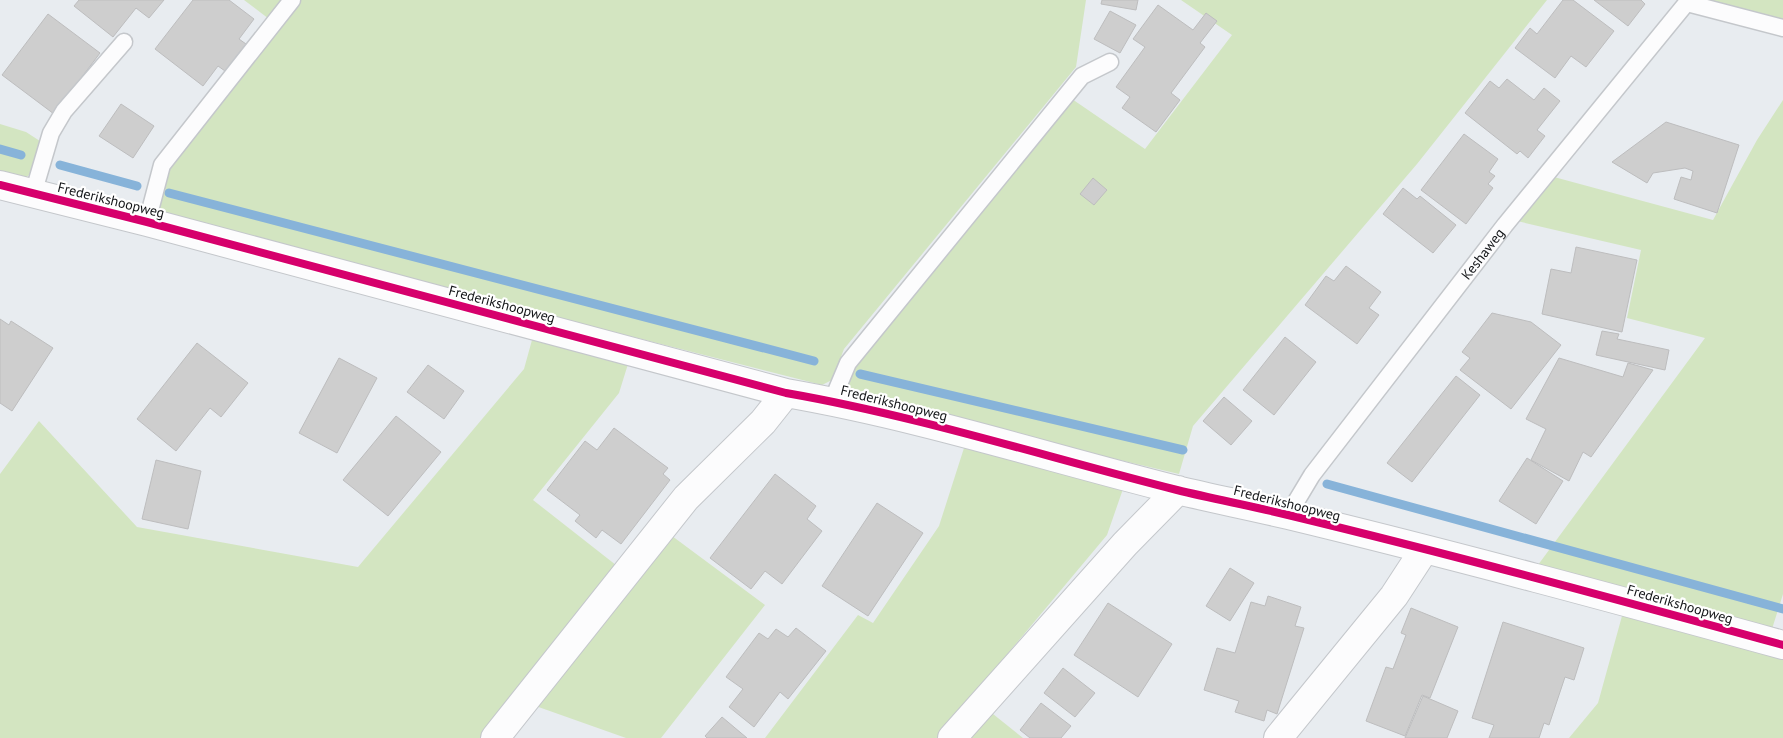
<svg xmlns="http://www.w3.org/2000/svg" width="1783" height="738" font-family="'PT Sans',sans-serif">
  <rect width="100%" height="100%" fill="#e8ecf0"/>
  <path fill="#d3e5c1" d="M244 0H283L269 19Z
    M301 0H1086L1076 67 844 349 832 380 822 385 166 218 158 213 169 168Z
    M1181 0H1547L1417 164 1193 426 1179 474 849 396 844 392 852 365 1072 99 1145 149 1232 35Z
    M1701 0H1783V19Z
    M1783 100V594L1772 629 1538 565 1705 338 1627 318 1641 250 1517 221 1554 177 1713 220 1757 140Z
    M0 124 26 132 43 143 34 171 24 179 0 175Z
    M532 340 628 364 619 393 533 500 621 569 484 738H0V474L39 421 137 527 358 567 524 369Z
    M964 448 1123 489 1107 535 937 738H765L858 615 873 623 939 526Z
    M668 533 765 605 661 738H626L530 704Z
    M1622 616 1783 659V738H1569L1598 703Z
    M983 706 1023 738H956Z"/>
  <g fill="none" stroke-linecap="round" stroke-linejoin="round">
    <path stroke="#87b3d9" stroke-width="9" d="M0 149 21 155
      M60 165 137 186
      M169 193 814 361
      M860 374 1183 450
      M1327 484 1783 609"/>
  </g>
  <path fill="#cecece" stroke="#bdbdbe" d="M79 0H164L149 18 136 8 113 37 74 6Z
    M193 0H229L254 19 239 39 246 44 225 71 218 66 203 86 155 49Z
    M1102 0H1138L1136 10 1101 4Z
    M1563 0H1573L1614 31 1586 67 1571 56 1555 78 1515 48 1530 28 1537 34Z
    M1594 0H1641L1645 4 1628 26Z
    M1158 5 1193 30 1206 13 1217 21 1200 43 1205 47 1171 93 1180 100 1156 132 1122 108 1130 97 1116 87 1145 47 1133 39Z
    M1110 11 1136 25 1120 53 1094 39Z
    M48 14 100 53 54 114 2 75Z
    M1507 79 1534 100 1544 88 1560 101 1537 130 1545 136 1528 158 1520 151 1517 154 1465 113 1490 81 1499 88Z
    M121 104 154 126 133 158 99 136Z
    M1666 122 1739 145 1717 213 1674 199 1681 177 1691 180 1693 171 1685 168 1653 173 1647 183 1612 162Z
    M1464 134 1498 159 1489 172 1495 176 1488 184 1493 188 1466 224 1421 190Z
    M1093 178 1107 190 1094 205 1080 194Z
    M1403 188 1417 199 1420 196 1456 225 1433 253 1383 214Z
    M1576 247 1637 260 1622 332 1542 314 1551 269 1571 273Z
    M1346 266 1381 292 1369 308 1379 315 1357 344 1305 305 1326 276 1334 281Z
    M1492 313 1531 322 1561 345 1511 409 1460 370 1470 358 1462 352Z
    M0 319 9 325 11 321 53 348 12 411 0 403Z
    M1602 331 1619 334 1617 339 1669 350 1665 370 1596 355Z
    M1285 337 1316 362 1274 415 1243 390Z
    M197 343 248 383 221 417 210 408 176 451 137 419Z
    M339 358 377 378 337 453 299 433Z
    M1559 358 1623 377 1628 363 1653 370 1591 457 1583 452 1569 481 1531 460 1546 429 1526 419Z
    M428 365 464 391 444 419 407 392Z
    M1456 376 1480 395 1412 482 1387 463Z
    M1224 397 1252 421 1231 445 1203 421Z
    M396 416 441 452 388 516 343 480Z
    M614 428 668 468 663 474 670 480 621 544 602 530 596 538 575 521 580 515 547 490 585 441 597 450Z
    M1527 458 1563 481 1536 524 1499 501Z
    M156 460 201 471 188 529 142 519Z
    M775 474 816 506 807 519 822 531 782 584 765 571 751 589 710 558Z
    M877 503 923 533 868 616 822 586Z
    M1230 568 1254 583 1230 621 1206 606Z
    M1268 596 1301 607 1295 626 1304 628 1277 714 1267 710 1264 721 1235 712 1239 701 1204 690 1217 648 1235 653 1251 602 1265 606Z
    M1108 603 1172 644 1138 697 1074 655Z
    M1411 608 1458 627 1430 698 1422 695 1405 736 1366 721 1386 667 1393 669 1406 635 1401 633Z
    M1503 622 1584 648 1574 680 1565 677 1549 725 1544 723 1539 738H1489L1494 725 1472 718Z
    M796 628 826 651 788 699 780 692 754 727 729 707 743 689 726 677 759 633 768 639 776 629 788 637Z
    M1063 668 1095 693 1075 717 1044 693Z
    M1423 696 1458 711 1447 738H1405Z
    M1041 703 1071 726 1061 738H1030L1020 730Z
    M722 717 747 738H707L705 736Z"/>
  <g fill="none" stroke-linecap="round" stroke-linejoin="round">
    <g stroke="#c4c7cb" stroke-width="19">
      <g id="service">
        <path d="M1687 3 1783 28"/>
        <path d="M33 194 51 133 64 111 124 42"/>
        <path d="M147 222 162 165 292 0"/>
        <path d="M832 401 848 363 1082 76 1110 62"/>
        <path id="s1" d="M1288 515 1312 475 1505 225 1689 0"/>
      </g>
    </g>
    <g stroke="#c4c7cb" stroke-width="30">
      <path id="minor" d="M0 185 147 222 786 393C918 416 1046 457 1177 490 1214 499 1251 506 1288 515 1454 555 1619 600 1783 645
        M495 738 686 498 763 422 786 393
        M952 738 1125 544 1178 490
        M1278 738 1394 596 1424 550"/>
    </g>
    <use href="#service" stroke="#fcfcfd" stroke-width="16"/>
    <use href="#minor" stroke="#fcfcfd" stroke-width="28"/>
    <g stroke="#fff" stroke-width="11">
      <path id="cycleway" d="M0 185 147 222 786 393C918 416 1046 457 1177 490 1214 499 1251 506 1288 515 1454 555 1619 600 1783 645"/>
    </g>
    <use href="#cycleway" stroke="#d6006c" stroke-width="8"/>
  </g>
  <g text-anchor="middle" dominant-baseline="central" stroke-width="4.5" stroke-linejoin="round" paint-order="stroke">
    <g font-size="14" fill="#111316" stroke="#fff">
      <text transform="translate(111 200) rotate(14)">Frederikshoopweg</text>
      <text stroke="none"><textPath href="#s1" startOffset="326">Keshaweg</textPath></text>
      <text transform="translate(502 304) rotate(15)">Frederikshoopweg</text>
      <text transform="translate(894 403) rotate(14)">Frederikshoopweg</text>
      <text transform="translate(1287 503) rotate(14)">Frederikshoopweg</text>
      <text transform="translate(1680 604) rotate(16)">Frederikshoopweg</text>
    </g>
  </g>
</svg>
